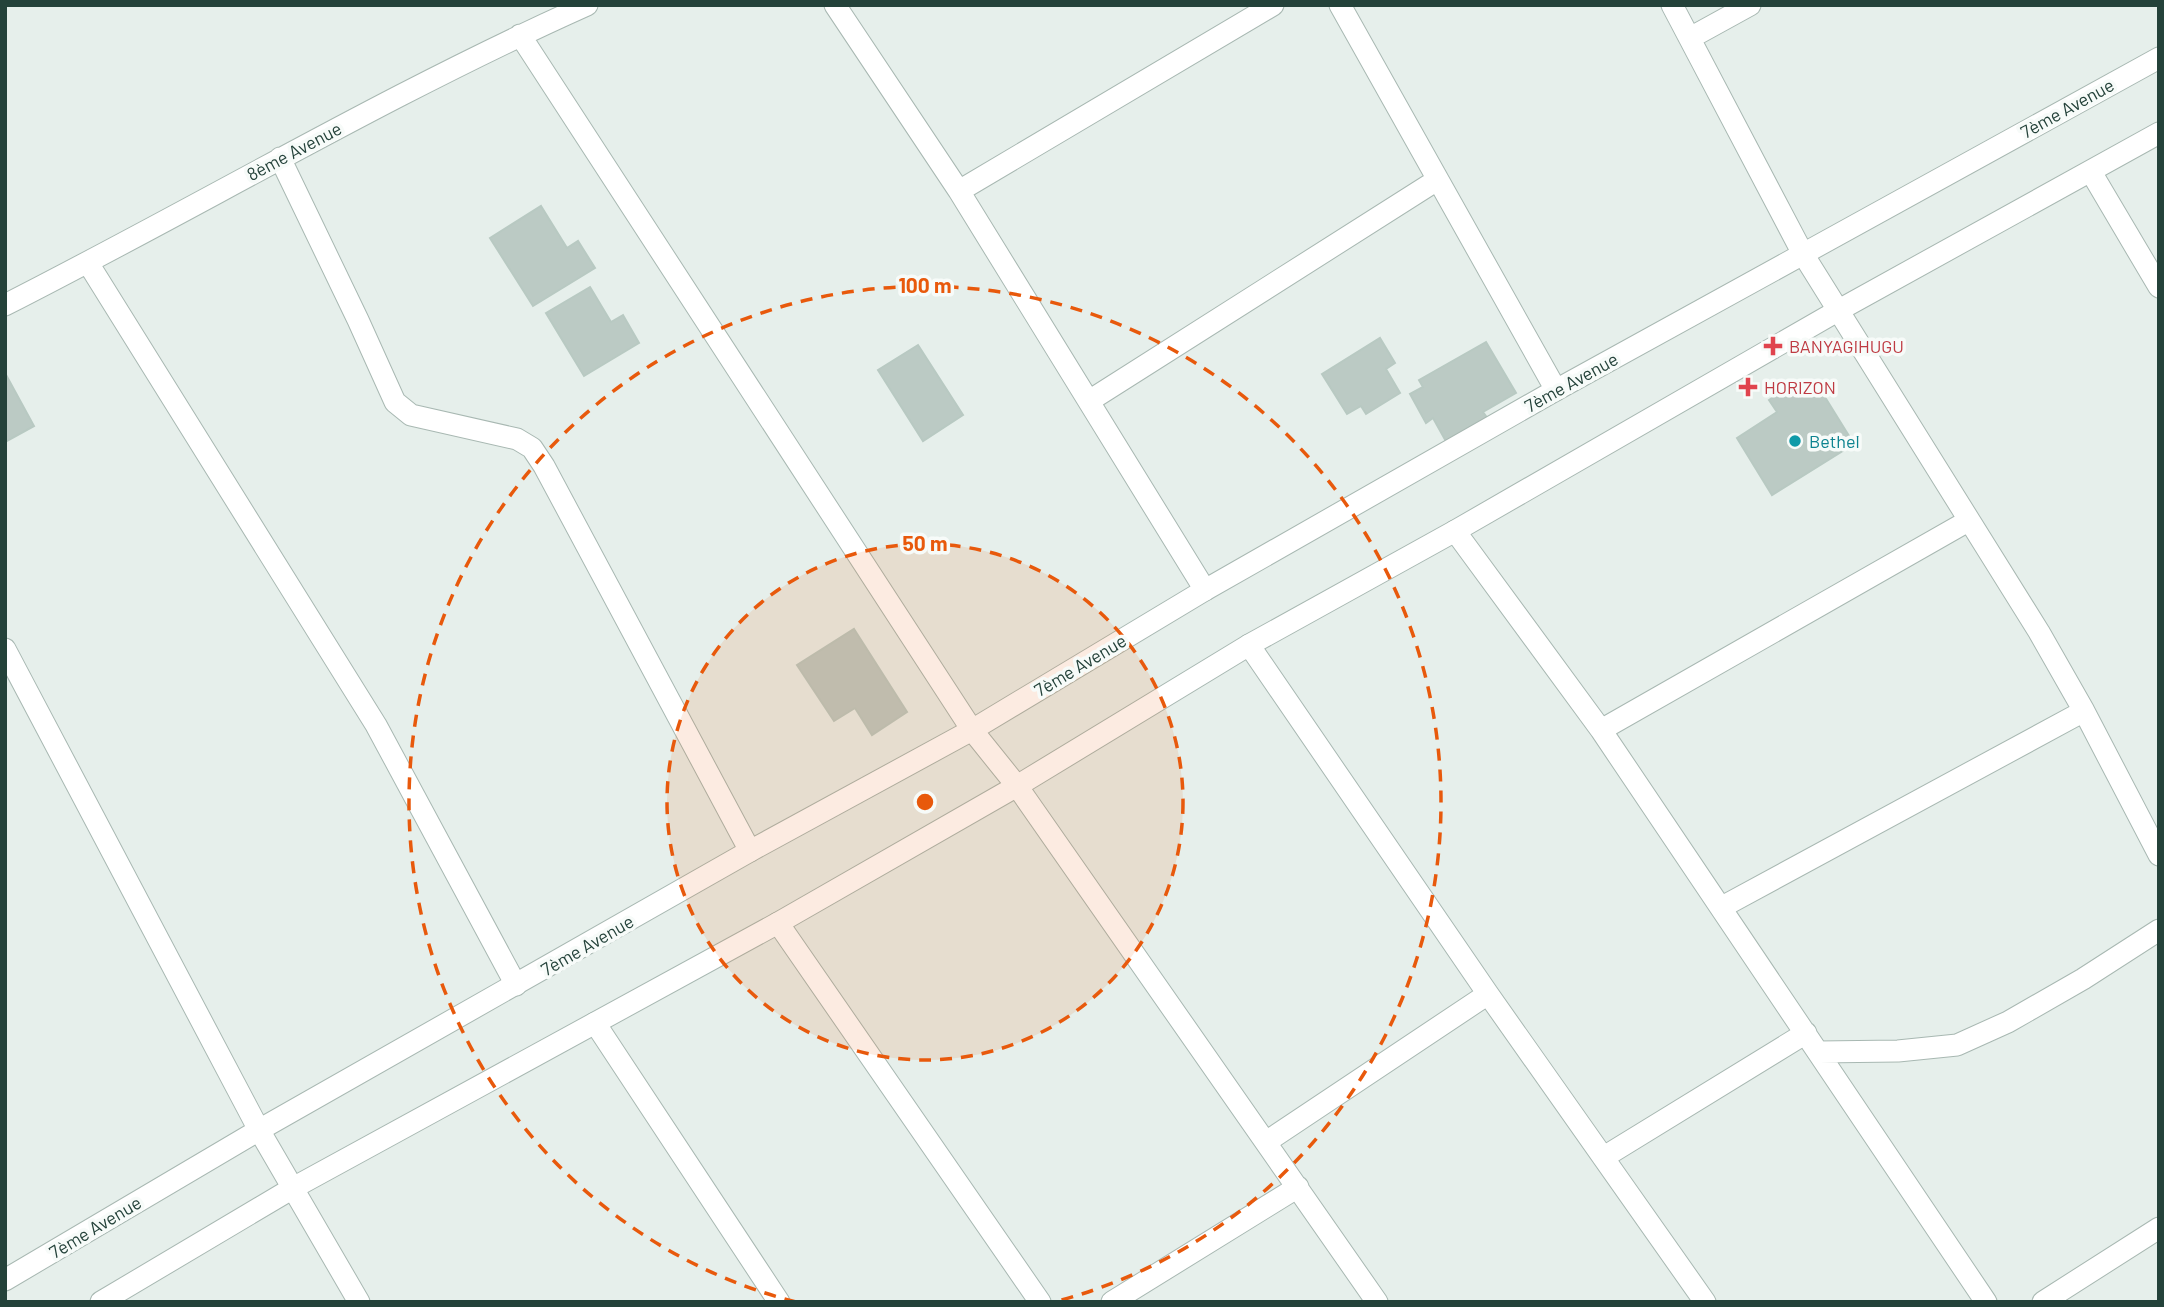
<svg xmlns="http://www.w3.org/2000/svg" width="2164" height="1307" font-family="Barlow,sans-serif">
  <rect width="100%" height="100%" fill="#e6efeb"/>
  <path fill="#bbcac4" stroke="#b8c9c2" stroke-width="2" d="M541 206 567 248 578 241 595 268 533 306 490 238Z
    M590 287 611 322 623 315 639 343 584 376 546 313Z
    M1380 338 1395 363 1386 369 1400 393 1366 414 1361 406 1347 414 1322 374Z
    M1486 342 1516 393 1483 412 1488 419 1447 443 1433 418 1426 423 1410 394 1423 387 1419 380Z
    M918 345 963 415 923 441 878 370Z
    M5 373 34 426 5 442Z
    M1798 381 1806 394 1818 386 1854 444 1772 495 1737 438 1777 412 1769 400Z
    M854 629 907 712 872 735 855 708 834 721 797 665Z"/>
  <g fill="none" stroke-linecap="round" stroke-linejoin="round">
    <g stroke="#a8b8b2" stroke-width="23">
      <path id="minor" d="M835 5 959 191 1205 590
        M1340 5 1556 390
        M1672 5 1803 254 2039 632 2084 711 2159 855
        M520 35 972 730 1017 786 1377 1302
        M1690 38 1750 5
        M280 158 358 320 395 402 411 415 517 439 532 448 544 466 750 851
        M2091 172 2159 287
        M959 191 1273 5
        M88 263 376 725 516 985
        M5 305C200 206 388 94 587 5
        M1089 401 1437 180
        M1455 531 1601 730 1986 1302
        M1249 645 1488 994 1705 1302
        M5 649 259 1130 359 1302
        M1601 730 1968 521
        M1722 907 2084 711
        M778 923 1040 1302
        M595 1023 779 1302
        M1819 1052 1898 1051 1957 1045 2008 1022 2083 979 2159 930
        M1266 1142 1488 994
        M1604 1157 1806 1033
        M1112 1302 1298 1187
        M2043 1302 2159 1228"/>
    </g>
    <g stroke="#a8b8b2" stroke-width="23">
      <path id="tertiary" d="M5 1280 259 1130 750 851 972 730 1205 590 1556 390 2159 58
        M101 1302 293 1188 778 923 1017 786 1249 645 1455 531 1839 310 2159 133"/>
    </g>
    <use href="#minor" stroke="#fff" stroke-width="21"/>
    <use href="#tertiary" stroke="#fff" stroke-width="21"/>
  </g>
  <circle cx="925" cy="802" r="258" fill="#e8590c" fill-opacity=".12"/>
  <g fill="none" stroke="#e8590c" stroke-width="3.5" stroke-dasharray="12 9">
    <circle cx="925" cy="802" r="258"/>
    <path d="M796 1302A516 516 0 1 1 1054 1302"/>
  </g>
  <g fill="#e0444e" stroke="#f7fbf9" stroke-width="2.5">
    <path d="M1769.5 335.5h7v7h7v7h-7v7h-7v-7h-7v-7h7z"/>
    <path d="M1744.5 376.5h7v7h7v7h-7v7h-7v-7h-7v-7h7z"/>
  </g>
  <circle fill="#0f9aa8" stroke="#f7fbf9" stroke-width="2.5" cx="1795" cy="441" r="7"/>
  <g text-anchor="middle" dominant-baseline="central" stroke-width="7" stroke-linejoin="round" paint-order="stroke">
    <g font-size="18" fill="#24423a" stroke="#f7fbf9">
      <text transform="translate(2067 108) rotate(-29)">7ème Avenue</text>
      <text transform="translate(294 151) rotate(-28)">8ème Avenue</text>
      <text transform="translate(1571 382) rotate(-29)">7ème Avenue</text>
      <text transform="translate(1080 665) rotate(-31)">7ème Avenue</text>
      <text transform="translate(587 945) rotate(-30)">7ème Avenue</text>
      <text transform="translate(95 1227) rotate(-31)">7ème Avenue</text>
    </g>
    <g font-size="18" fill="#be3a42" stroke="#f7fbf9" text-anchor="start">
      <text x="1789" y="346">BANYAGIHUGU</text>
      <text x="1764" y="387">HORIZON</text>
    </g>
    <g font-size="18" fill="#0d838f" stroke="#f7fbf9" text-anchor="start">
      <text x="1809" y="441">Bethel</text>
    </g>
  </g>
  <circle cx="925" cy="802" r="10" fill="#e8590c" stroke="#f7fbf9" stroke-width="3.5"/>
  <g font-size="21" text-anchor="middle" font-weight="bold" fill="#e8590c" stroke="#f7fbf9" stroke-width="7" stroke-linejoin="round" paint-order="stroke">
    <text x="925" y="293">100 m</text>
    <text x="925" y="551">50 m</text>
  </g>
  <rect width="2164" height="1307" fill="none" stroke="#24423a" stroke-width="14"/>
</svg>
